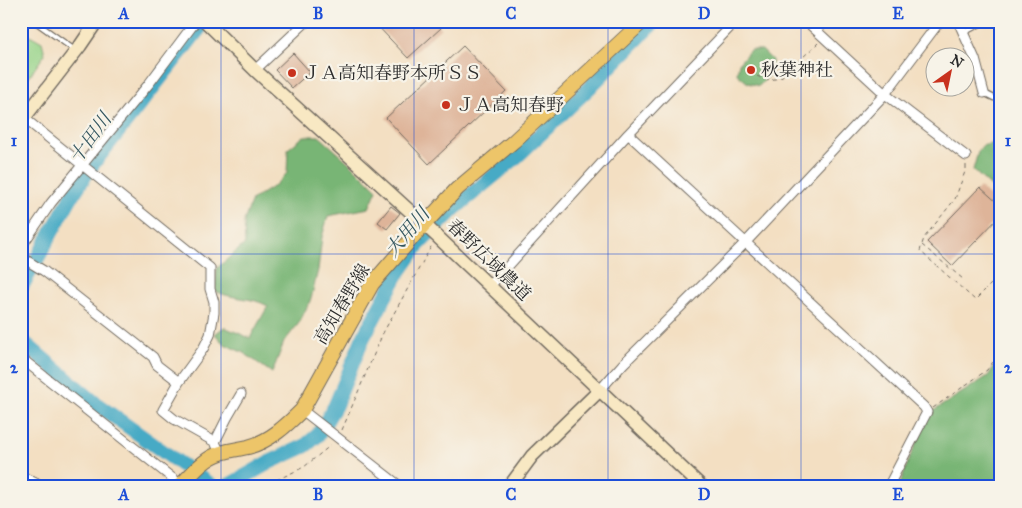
<svg xmlns="http://www.w3.org/2000/svg" width="1022" height="508" font-family="'IM FELL Great Primer','Noto Serif JP',serif">
  <rect width="100%" height="100%" fill="#f7f3e8"/>
  <filter id="ink" filterUnits="userSpaceOnUse"><feTurbulence type="fractalNoise" baseFrequency=".02" numOctaves="2"/><feDisplacementMap in="SourceGraphic" scale="10" xChannelSelector="R" yChannelSelector="G"/><feConvolveMatrix kernelMatrix="1 2 1 2 8 2 1 2 1" color-interpolation-filters="sRGB"/></filter>
  <filter id="wash" filterUnits="userSpaceOnUse"><feTurbulence type="fractalNoise" baseFrequency=".0096" numOctaves="4" result="noise"/><feDisplacementMap in="SourceGraphic" scale="20" xChannelSelector="R" yChannelSelector="G"/><feGaussianBlur stdDeviation="1.12" result="paint"/><feColorMatrix in="noise" values="0 0 0 0 0 0 0 0 0 0 0 0 0 0 0 0 0 1.4 0 .05"/><feComposite in="paint" operator="in"/></filter>
  <g filter="url(#wash)">
    <rect width="100%" height="100%" fill="#f3dfc2"/>
    <path fill="#96d388" stroke="#607f5a" d="M21 30 42 42 45 54 21 88Z"/>
    <path fill="#78b574" stroke="#527050" d="M750 50H762L772 60V73L759 86 748 83 737 74 739 63Z
      M304 136H319L355 168 377 190 369 208 328 216 322 237 318 270 311 299 299 323 284 342 272 373 244 353 224 344 215 334 224 327 250 338 268 306C250 296 233 300 215 291L217 268 245 244 244 221 252 200 274 186 287 173 288 149Z
      M997 142H1001V196L973 170 978 152 982 146Z
      M1001 356V487H899L909 459 930 413 988 376Z"/>
    <g fill="none" stroke-linecap="round" stroke-linejoin="round">
      <path stroke="#46aac5" stroke-width="15" d="M21 288 70 199 92 165 205 21
        M21 340 95 403 213 487
        M226 487 270 462 305 446 318 435 335 406 363 338 397 275 418 245 455 208 514 159 591 86 655 21"/>
    </g>
    <g id="blocks">
      <path fill="#deb499" d="M373 21H435L441 28 408 58Z
        M463 46 506 91 429 164 386 118Z
        M293 53 310 72 292 88 275 70Z
        M980 187 1001 206V215L952 266 927 242Z
        M391 206 400 213 387 229 378 222Z"/>
    </g>
  </g>
  <g filter="url(#ink)">
    <use href="#blocks" fill-opacity="0" stroke="#716a60" stroke-width="1"/>
    <g fill="none" stroke-linecap="round" stroke-linejoin="round">
      <g stroke="#716a60" stroke-width="7">
        <path id="lane" d="M34 21 76 51
          M62 21 70 23 77 21
          M963 33 986 21
          M984 93 994 98H1001"/>
      </g>
      <g stroke="#716a60" stroke-width="11">
        <path id="street" d="M806 21 885 94 966 156
          M958 21 975 59 984 93
          M255 70 307 21
          M24 118 210 268V289L214 302V313L210 335 203 349 179 382 163 410 174 419 215 442 220 453
          M628 134 924 407 927 412 888 487
          M21 247 51 203 148 85 196 21
          M21 257 44 271 153 357 157 365 179 382
          M490 286 628 134 736 21
          M21 358 181 485
          M600 390 623 364 746 242 885 94 940 21
          M302 410 401 487
          M215 442 227 418 241 394
          M21 476 44 487"/>
      </g>
      <g stroke="#716a60" stroke-width="15">
        <path id="secondary" d="M205 21 255 70 424 224 702 487
          M21 122 80 46 97 21
          M509 487 532 456 600 390"/>
      </g>
      <g stroke="#716a60" stroke-width="16">
        <path id="primary" d="M179 487C191 475 204 458 221 453 229 450 239 449 248 447 270 441 286 426 302 410L372 284 419 230 457 189 514 141 643 21"/>
      </g>
      <path stroke="#716a60" stroke-width="1" stroke-dasharray="4 4" stroke-linecap="butt" d="M757 76C766 81 775 81 784 75L818 43
        M966 165V169L955 199 924 238 920 251 975 300 1001 274
        M922 245 963 279
        M933 408 987 370 1001 351
        M342 430 383 333 432 245
        M262 487 304 467 331 445"/>
      <use href="#lane" stroke="#fff" stroke-width="4.5"/>
      <use href="#street" stroke="#fff" stroke-width="9"/>
      <use href="#secondary" stroke="#f8e8c3" stroke-width="12"/>
      <use href="#primary" stroke="#edc569" stroke-width="14"/>
    </g>
  </g>
  <path fill="none" stroke="#1d4ed8" stroke-width="1" stroke-opacity="0.55" d="M221 21V487M414 21V487M608 21V487M801 21V487M21 254H1001"/>
  <g fill="#c8321e" stroke="#f7f3e8" stroke-width="2">
    <circle cx="751" cy="70" r="5"/>
    <circle cx="292" cy="73" r="5"/>
    <circle cx="446" cy="105" r="5"/>
  </g>
  <g text-anchor="middle" dominant-baseline="central" stroke-width="4.5" stroke-linejoin="round" paint-order="stroke">
    <g font-size="18" fill="#2b2b2b" stroke="#f7f3e8" text-anchor="start">
      <text x="761" y="70">秋葉神社</text>
      <text x="302" y="73">ＪＡ高知春野本所ＳＳ</text>
      <text x="456" y="105">ＪＡ高知春野</text>
    </g>
    <g font-size="18" fill="#2b2b2b" stroke="#f7f3e8">
      <text transform="translate(489 260) rotate(44)">春野広域農道</text>
      <text transform="translate(342 304) rotate(-59)">高知春野線</text>
    </g>
    <g font-size="19" font-style="italic" fill="#345761" stroke="#f7f3e8">
      <text transform="translate(90 138) rotate(-54)">十田川</text>
      <text transform="translate(407 232) rotate(-50)">大用川</text>
    </g>
  </g>
  <rect width="1022" height="508" fill="none" stroke="#f7f3e8" stroke-width="55"/>
  <g transform="translate(950 72) rotate(33)"><circle r="24" fill="#f7f3e8" stroke="#a5a39c"/>
  <path d="M0-4L9 19L0 12L-9 19Z" fill="#c8321e"/>
  <text y="-8" font-size="14" font-weight="bold" text-anchor="middle" fill="#2b2b2b">N</text>
  </g>
  <rect x="28" y="28" width="966" height="452" fill="none" stroke="#1d4ed8" stroke-width="2"/>
  <g font-size="16" text-anchor="middle" font-weight="bold" fill="#1d4ed8">
    <text x="124" y="19">A</text>
    <text x="318" y="19">B</text>
    <text x="511" y="19">C</text>
    <text x="704" y="19">D</text>
    <text x="898" y="19">E</text>
    <text x="14" y="146">1</text>
    <text x="1008" y="146">1</text>
    <text x="14" y="373">2</text>
    <text x="1008" y="373">2</text>
    <text x="124" y="500">A</text>
    <text x="318" y="500">B</text>
    <text x="511" y="500">C</text>
    <text x="704" y="500">D</text>
    <text x="898" y="500">E</text>
  </g>
</svg>
